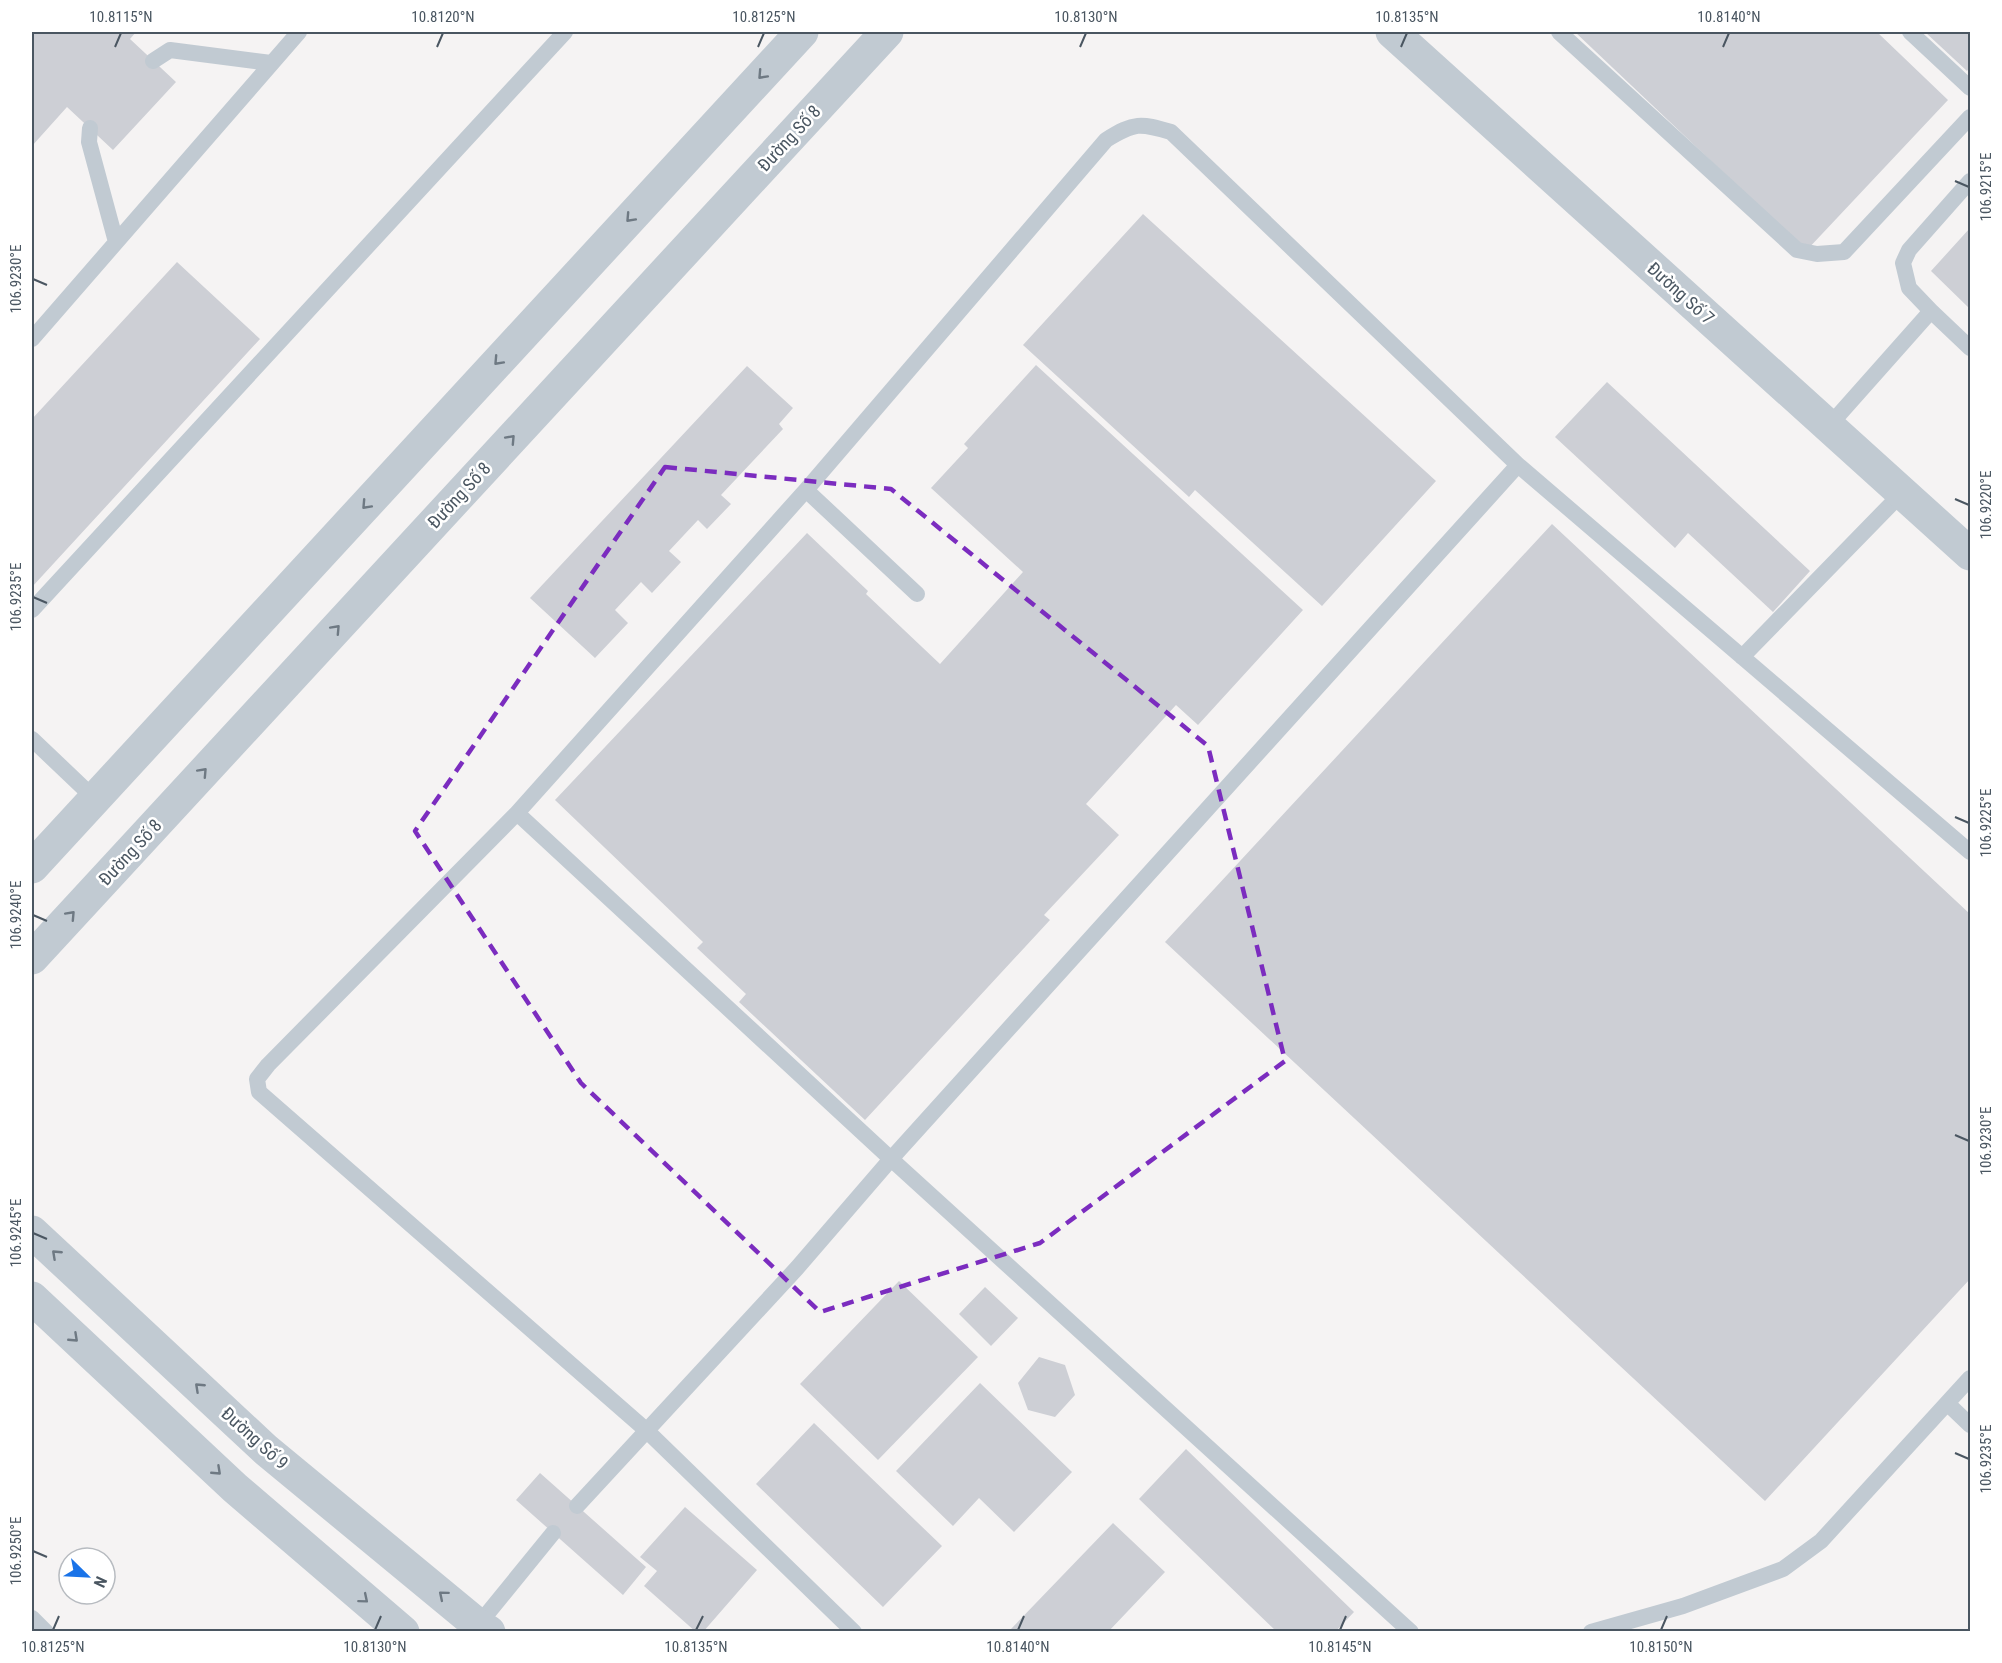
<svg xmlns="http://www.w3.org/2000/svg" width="2002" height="1663" font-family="'Roboto Condensed',sans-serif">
  <rect width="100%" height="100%" fill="#f5f3f3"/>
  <path fill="#cdcfd5" d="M32 32H136L130 39 176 82 113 150 67 107 32 146Z
    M1575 32H1877L1948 100 1806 251Z
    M1925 32H1970V67L1967 71Z
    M1143 214 1436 481 1322 606 1195 490 1189 497 1023 345Z
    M1970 228V309L1931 271Z
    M177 262 260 339 32 587V419Z
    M1036 365 1303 610 1198 725 1176 705 1086 804 1119 835 1044 915 1050 920 865 1120 739 1002 746 994 697 948 703 942 555 800 807 533 868 591 866 594 940 664 1023 572 931 488 968 448 964 444Z
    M747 366 793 408 779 424 783 429 721 495 731 504 707 529 698 520 669 551 681 562 652 593 641 582 615 610 628 623 595 658 530 598Z
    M1607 382 1810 571 1773 612 1688 533 1675 548 1555 437Z
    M1552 524 1970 914V1279L1765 1501 1165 942Z
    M899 1281 978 1357 878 1460 800 1384Z
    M985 1287 1018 1318 991 1346 959 1314Z
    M1039 1357 1065 1365 1075 1395 1055 1417 1028 1410 1018 1383Z
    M980 1383 1072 1472 1014 1532 979 1498 953 1526 896 1471Z
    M814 1423 942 1546 883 1607 756 1484Z
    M1186 1449 1354 1612 1335 1632H1277L1139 1499Z
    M540 1473 646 1567 623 1595 516 1500Z
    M685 1507 757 1570 703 1632H696L644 1586 657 1571 640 1557Z
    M1113 1523 1165 1572 1108 1632H1012L1010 1630Z"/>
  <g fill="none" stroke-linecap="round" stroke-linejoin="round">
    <path stroke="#c1cad2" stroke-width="16" d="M1559 32 1797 250 1817 254 1844 252 1970 117
      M1910 32 1970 88
      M153 61 170 50 271 63
      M90 128 89 142 116 242
      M1931 311 1909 288 1903 263 1909 250 1970 181
      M32 339 299 32
      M1828 427 1931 311 1970 348
      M806 490 917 594
      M32 610 565 32
      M1742 657 1902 493
      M32 739 95 799
      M517 813 806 490 1106 140C1135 122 1140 123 1171 132L1518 465 1970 852
      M1948 1404 1970 1425
      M577 1506 797 1268 891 1159 1518 465
      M32 1618 46 1632
      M474 1630 553 1533
      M854 1632 646 1430 259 1092 257 1079 268 1065 517 813 891 1159 1411 1632
      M1591 1632 1683 1606 1783 1569 1821 1541 1970 1378"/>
    <path stroke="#c1cad2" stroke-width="33" d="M1392 32 1970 554"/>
    <path stroke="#c1cad2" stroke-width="33" d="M32 867 802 32
      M32 958 887 32
      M32 1232 266 1450 478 1625 489 1632
      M32 1298 235 1488 403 1632"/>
  </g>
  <defs><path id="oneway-chevron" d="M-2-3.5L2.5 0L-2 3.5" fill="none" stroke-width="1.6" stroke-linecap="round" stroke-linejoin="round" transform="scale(1.5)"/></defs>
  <g stroke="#6e7983">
    <use href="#oneway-chevron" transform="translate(762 75) rotate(133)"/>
    <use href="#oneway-chevron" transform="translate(630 218) rotate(133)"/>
    <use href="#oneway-chevron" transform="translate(498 361) rotate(133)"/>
    <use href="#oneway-chevron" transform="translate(511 439) rotate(-47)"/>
    <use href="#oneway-chevron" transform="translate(366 505) rotate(133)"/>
    <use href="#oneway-chevron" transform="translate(336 629) rotate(-47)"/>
    <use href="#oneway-chevron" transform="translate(203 772) rotate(-47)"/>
    <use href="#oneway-chevron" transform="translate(71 915) rotate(-47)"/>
    <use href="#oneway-chevron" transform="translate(56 1254) rotate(-137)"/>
    <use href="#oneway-chevron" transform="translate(74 1338) rotate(43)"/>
    <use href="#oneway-chevron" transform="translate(199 1387) rotate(-137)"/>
    <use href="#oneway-chevron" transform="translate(217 1471) rotate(43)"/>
    <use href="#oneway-chevron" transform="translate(443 1595) rotate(-140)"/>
    <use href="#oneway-chevron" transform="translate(364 1599) rotate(40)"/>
  </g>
  <path fill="none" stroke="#7b2cbf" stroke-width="4.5" stroke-dasharray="12 8" stroke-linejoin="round" d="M665 467 891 489 1208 746 1285 1061 1040 1243 820 1312 581 1083 415 831Z"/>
  <path fill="none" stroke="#4a5661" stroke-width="2" d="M115 47 121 33M437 47 443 33M758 47 764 33M1080 47 1086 33M1401 47 1407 33M1723 47 1729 33M1955 181 1969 187M33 279 47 285M1955 499 1969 505M33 597 47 603M1955 817 1969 823M33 915 47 921M1955 1135 1969 1141M33 1233 47 1239M1955 1453 1969 1459M33 1551 47 1557M53 1630 59 1616M375 1630 381 1616M696 1630 703 1616M1018 1630 1024 1616M1340 1630 1346 1616M1661 1630 1667 1616"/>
  <g text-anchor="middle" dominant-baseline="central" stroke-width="5" stroke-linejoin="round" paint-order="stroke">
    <g font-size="18" fill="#4a5661" stroke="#fff">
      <text transform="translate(789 138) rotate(-47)">Đường Số 8</text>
      <text transform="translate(1681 293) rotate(42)">Đường Số 7</text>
      <text transform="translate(459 495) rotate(-47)">Đường Số 8</text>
      <text transform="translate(130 852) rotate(-47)">Đường Số 8</text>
      <text transform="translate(255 1438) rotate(42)">Đường Số 9</text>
    </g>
  </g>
  <rect width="2002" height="1663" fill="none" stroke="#ffffff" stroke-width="66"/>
  <g transform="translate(87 1576) rotate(114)"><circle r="28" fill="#ffffff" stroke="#b7bbc0" stroke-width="1.5"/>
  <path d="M0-4.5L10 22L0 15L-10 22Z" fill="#1a73e8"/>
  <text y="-9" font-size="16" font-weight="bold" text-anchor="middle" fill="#4a5661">N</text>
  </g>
  <rect x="33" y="33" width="1936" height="1597" fill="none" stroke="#4a5661" stroke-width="2"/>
  <g font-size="15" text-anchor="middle" fill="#4a5661">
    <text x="121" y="22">10.8115°N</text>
    <text x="443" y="22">10.8120°N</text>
    <text x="764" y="22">10.8125°N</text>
    <text x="1086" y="22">10.8130°N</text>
    <text x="1407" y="22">10.8135°N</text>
    <text x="1729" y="22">10.8140°N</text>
    <text transform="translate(1986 187) rotate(-90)" y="5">106.9215°E</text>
    <text transform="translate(16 279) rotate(-90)" y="5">106.9230°E</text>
    <text transform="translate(1986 505) rotate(-90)" y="5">106.9220°E</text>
    <text transform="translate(16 597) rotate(-90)" y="5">106.9235°E</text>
    <text transform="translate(1986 823) rotate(-90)" y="5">106.9225°E</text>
    <text transform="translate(16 915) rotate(-90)" y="5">106.9240°E</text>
    <text transform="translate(1986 1141) rotate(-90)" y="5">106.9230°E</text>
    <text transform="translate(16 1233) rotate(-90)" y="5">106.9245°E</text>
    <text transform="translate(1986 1459) rotate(-90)" y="5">106.9235°E</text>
    <text transform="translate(16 1551) rotate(-90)" y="5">106.9250°E</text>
    <text x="53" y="1652">10.8125°N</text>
    <text x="375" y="1652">10.8130°N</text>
    <text x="696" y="1652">10.8135°N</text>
    <text x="1018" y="1652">10.8140°N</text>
    <text x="1340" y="1652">10.8145°N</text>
    <text x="1661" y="1652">10.8150°N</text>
  </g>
</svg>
